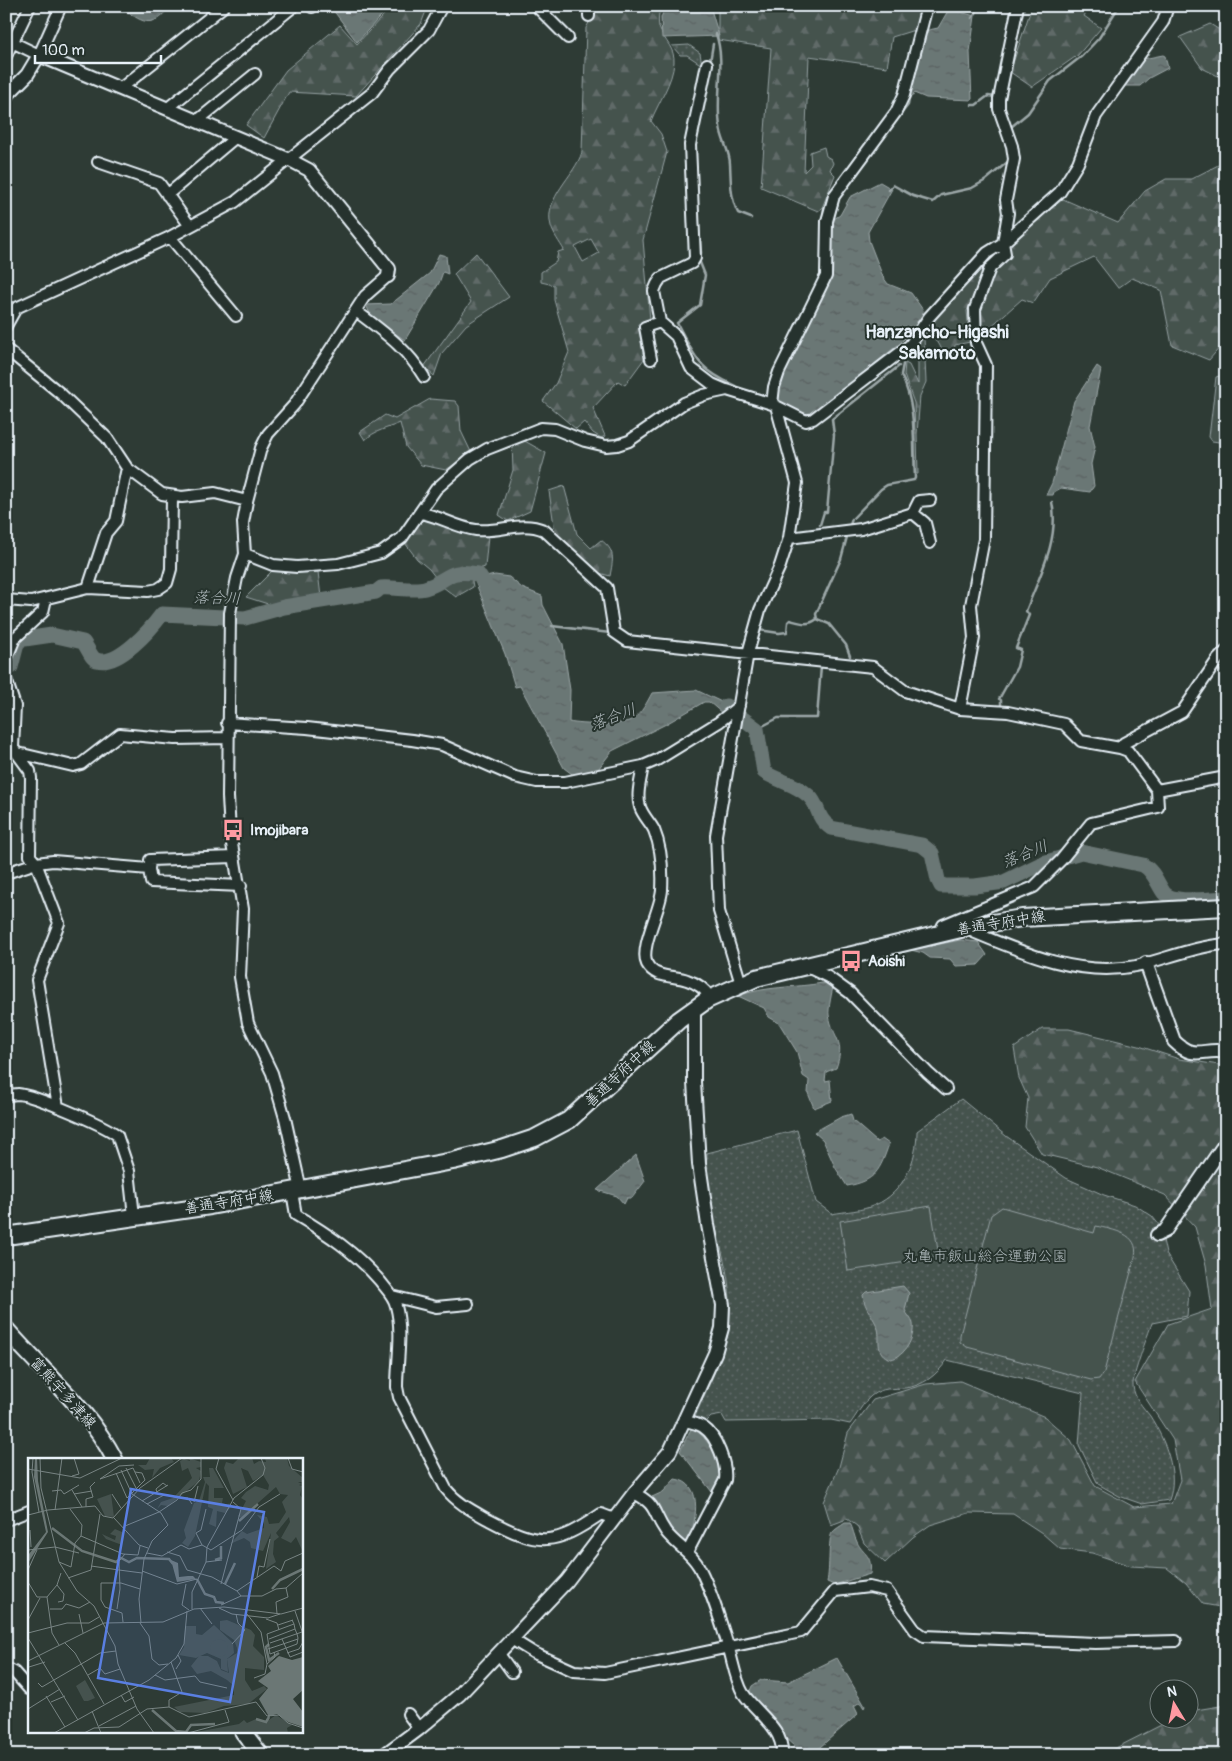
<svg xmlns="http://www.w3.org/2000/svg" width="1232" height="1761" font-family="Pangolin,'Klee One',sans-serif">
  <defs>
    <pattern id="green-dots" width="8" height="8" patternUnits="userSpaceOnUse" patternTransform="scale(1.25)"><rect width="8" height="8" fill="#45524e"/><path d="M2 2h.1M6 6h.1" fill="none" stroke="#606b68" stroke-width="1.8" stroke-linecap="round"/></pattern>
    <pattern id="forest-firs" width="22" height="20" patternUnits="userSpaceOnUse" patternTransform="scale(1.25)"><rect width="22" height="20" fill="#45524e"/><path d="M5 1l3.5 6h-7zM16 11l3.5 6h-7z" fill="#606b68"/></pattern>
    <pattern id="water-ripples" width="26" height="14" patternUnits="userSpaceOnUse" patternTransform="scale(1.25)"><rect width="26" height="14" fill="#6b7775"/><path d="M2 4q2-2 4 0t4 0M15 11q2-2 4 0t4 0" fill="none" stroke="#586060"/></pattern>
  </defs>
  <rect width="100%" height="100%" fill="#2e3b35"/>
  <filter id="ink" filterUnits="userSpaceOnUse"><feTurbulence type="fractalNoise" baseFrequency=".02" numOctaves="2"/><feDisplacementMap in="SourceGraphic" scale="10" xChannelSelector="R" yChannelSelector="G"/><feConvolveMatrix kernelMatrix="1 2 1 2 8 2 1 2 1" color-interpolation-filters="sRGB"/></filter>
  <g filter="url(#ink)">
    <path fill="url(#green-dots)" stroke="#96a2a3" d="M689 45 700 53 702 65 687 55H680L672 46Z
      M961 1099 1006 1136 1066 1178 1104 1195 1135 1205 1152 1216 1160 1226 1166 1254 1189 1291 1187 1316 1152 1323C1148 1335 1132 1376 1133 1386 1134 1398 1143 1407 1150 1416 1165 1440 1179 1473 1169 1500L1142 1504 1119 1496 1098 1484 1079 1445 1083 1393 947 1360C937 1375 923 1386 905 1388 893 1389 882 1387 871 1396 863 1403 856 1416 850 1424L831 1420 726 1422 722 1415 711 1417 705 1423 695 1417C709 1382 730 1348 730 1308 731 1256 701 1206 707 1153L797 1130 816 1202 832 1214C846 1211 862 1211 875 1205 904 1193 917 1160 917 1131Z"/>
    <path fill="url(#forest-firs)" stroke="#96a2a3" fill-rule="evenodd" d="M392 6H428L421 24 356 96 289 92 264 138 246 125 286 70 340 25 357 44Z
      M602 6H660C659 14 657 22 660 30 665 41 675 49 674 62 673 82 658 103 651 121L661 134 667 152 643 240 650 320 638 324 644 359 625 385 618 381 593 408 605 436 601 438 593 433 584 422 576 429 543 401 556 383 569 352 554 300V285L541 282V272L556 262 558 252 564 250C560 243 553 234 551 226 543 198 575 176 582 152L586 28 595 12ZM591 239 599 253 583 262 575 247Z
      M718 6H928L924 27 892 37 887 67 809 56 804 172 811 165 810 152 824 147 826 156 831 159 833 163 830 170 835 175 822 208 818 211 761 187 771 48 718 40Z
      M1032 6H1090L1084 16 1101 28 1078 55 1032 87 1010 72Z
      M1210 24 1226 34V80L1202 68 1180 37Z
      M1226 161V348L1221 346 1209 360 1172 345 1161 290 1132 278 1118 288 1094 257 1050 278 1033 303 1022 299 979 337 981 309 995 269 1010 255 1007 245 1063 199 1118 223 1145 191 1166 179H1191Z
      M476 253 509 297 466 325 442 353 434 376 424 367 471 302 454 274Z
      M978 269 983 272 967 311 970 342 955 345 953 355 945 356 939 344 929 336 924 338 926 382 920 396 917 434 918 474H916L914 403 904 375 905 363 909 365 918 384V362L911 355V350L937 313Z
      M430 399 455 401 459 406 461 431 471 452 446 470 421 465 406 447 400 423C387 429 375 430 365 440L360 432 385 415 395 419Z
      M523 440 546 453 530 511 508 521 499 515 513 470 512 444Z
      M564 486 577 534 591 548 601 540C616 551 613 559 610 576L592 571 555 532 549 491Z
      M424 518 468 533 488 536 485 567 479 569 472 581 473 587 456 597 443 587 429 569 417 559 405 543Z
      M272 571 318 572 321 597 271 605 246 597Z
      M1042 1029H1069L1139 1046 1179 1059 1226 1066V1608L1203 1604 1186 1583 1167 1568 1131 1566 1092 1553 1060 1549 1042 1533 1013 1514 969 1513 930 1525 913 1537 885 1563 864 1543 857 1526 847 1519 831 1525 824 1502 839 1467 848 1433 873 1400 926 1384 960 1381 1045 1417 1071 1440 1095 1486 1134 1507 1171 1504 1180 1480 1173 1440 1135 1382 1168 1324 1212 1309 1206 1265 1195 1227 1165 1195 1097 1167 1042 1154 1025 1127 1028 1098 1019 1078 1014 1048Z
      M1226 1705V1755H1102L1173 1719 1190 1718V1711Z"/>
    <path fill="#45524e" stroke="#96a2a3" d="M1226 374V443L1212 441 1209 437 1216 377Z
      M931 1206 939 1257 848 1271 840 1221Z
      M1002 1207 1094 1233 1096 1226C1113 1230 1140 1233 1135 1257L1104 1372 1099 1379 1091 1380 967 1347 960 1342V1335L991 1215Z"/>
    <path fill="url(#water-ripples)" stroke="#9da8a9" d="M120 6H170C152 31 141 22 120 6Z
      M330 6H390L357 42Z
      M665 6H710L719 36 662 38 661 18Z
      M949 9 975 16 970 52 972 100 926 98 914 93 913 96 908 95 924 31 938 28Z
      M1163 55 1165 56 1168 68 1149 78 1140 86H1123L1143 59Z
      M880 182 892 189 868 232 869 241 883 277 888 284 911 293 923 310 922 321H917L918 325 899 344 816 411C806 419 789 407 779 402 773 365 814 328 821 293 827 270 828 244 831 221L840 215 850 197Z
      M439 254 446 256 448 274 443 272 439 283 405 340 372 318 366 305 391 304 430 273Z
      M1097 366 1101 369 1090 426 1095 447 1091 464 1094 486 1090 492 1061 488 1054 492 1053 495H1046L1052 483 1074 401Z
      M479 573 486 577 495 575 509 577 522 588 542 596 543 605 563 644 570 690 569 722C582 725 623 726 633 719 642 713 647 702 652 693L696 690 730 706 723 714 709 702H704L666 724 612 751 595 773 576 777 564 768 520 686 515 687 505 654 474 579Z
      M960 940 978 942 987 955 978 965 956 966 950 959 930 958 923 953 911 950Z
      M823 983 834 984C832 990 828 1010 829 1015 833 1039 846 1040 836 1068L826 1072 825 1081 830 1080 832 1101 814 1108 808 1093 809 1080 803 1076 797 1052 779 1023 769 1017 764 1008 738 996C765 986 794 988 823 983Z
      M851 1114 853 1121 877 1142 882 1139 889 1144C880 1170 876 1181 847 1186L835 1167 823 1140 814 1132 841 1117Z
      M636 1155 645 1181 632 1198H627L624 1204 617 1196 597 1190Z
      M903 1286 909 1293 905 1310C907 1315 912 1319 913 1324 915 1338 904 1357 891 1359 874 1354 881 1340 878 1329 874 1316 864 1309 863 1295L866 1292Z
      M691 1429C703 1430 722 1461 721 1474 721 1480 715 1487 712 1492L680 1451Z
      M675 1479C706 1483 695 1526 687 1545 669 1532 661 1517 652 1497L663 1492Z
      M845 1523H850C853 1529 854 1536 857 1542 863 1555 873 1554 870 1574L834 1585 827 1582C830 1569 828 1539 832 1533 835 1529 841 1526 845 1523Z
      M837 1658 865 1706 864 1708 860 1702 854 1706 858 1714 812 1754C792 1755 761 1708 749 1693L752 1686 761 1680 788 1682Z"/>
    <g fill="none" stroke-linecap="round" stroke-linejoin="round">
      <path stroke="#9da8a9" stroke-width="2.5" d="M972 18 976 13V6
        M716 34C726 63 715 95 720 126 721 139 730 151 730 164 731 181 730 197 738 213L751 218
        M710 62 713 44
        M972 105H976L988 96 996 97
        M1011 127 1028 113 1050 81 1082 56 1099 38 1119 6
        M888 131 908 105 910 94
        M835 187 859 153
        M889 190 893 185 913 196 933 202 941 195 972 188 986 180 1010 160
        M698 216 701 253 699 260 705 275 700 305 677 323C696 359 697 368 735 386
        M823 219 824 208 829 196
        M820 525 824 512H827L834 435 832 419 899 366
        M849 528 852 519 881 489 887 485 914 480 915 478C913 443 917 406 901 375L903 364
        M847 537 841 559 816 614 817 619 829 624 846 645 850 656
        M552 626 610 633
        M759 630 779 633 787 632 788 622 790 620C801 623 808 626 817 619
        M1216 667 1226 676
        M1001 708V700L999 699 1017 667 1021 650 1016 648 1029 615 1026 611C1039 577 1060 539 1052 502
        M1063 719 1069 720 1072 725
        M757 729 778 718H817L821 666
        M1110 743 1122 739"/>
      <path stroke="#6b7775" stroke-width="15" d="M6 670 11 667 18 640 52 635 83 642C87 646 91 659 97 660 118 667 151 629 162 614L245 618 284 607 376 592 381 588C393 587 415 591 425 588 450 581 444 568 478 574L489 591
        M726 706 757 729 764 772C780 782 795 783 809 796 820 806 815 817 831 828L922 845 932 853 938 880 941 886H975L1004 882 1043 863 1081 852 1143 865C1154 871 1157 883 1164 893 1174 904 1211 899 1226 898"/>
      <g stroke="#e8f1f8" stroke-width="14">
        <path id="minor" d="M311 6 312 7
          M536 6 568 38
          M589 16V6
          M6 34 14 43 39 55 61 6
          M6 56 30 6
          M707 64 690 145 695 258 692 263 661 278 657 284 654 291 660 322 676 336 691 368 712 384 726 390
          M120 89 224 6
          M168 108 294 6
          M197 121 255 74
          M98 162 159 183 190 226
          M167 195 236 137
          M170 237 236 316
          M356 311C382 331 407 348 424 377
          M6 326 16 308 170 237 235 202 372 93 390 69 429 30 442 6
          M6 349 61 394 107 438 127 468 162 494 182 497 215 493 247 501
          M651 359 645 327 660 322
          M772 404 774 387 779 372 826 276 827 221 834 196 896 112 904 95 927 6
          M421 513C440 516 457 528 476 530 500 533 521 520 544 530L607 588 614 632 627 641 873 667 905 691 960 709 1008 712 1064 724 1081 741 1120 748 1128 751 1157 790 1158 807 1091 823 1061 860 1034 887 943 925 939 934
          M913 513 925 523 930 543
          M789 538 861 529 913 513 919 501 930 500
          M245 554 273 565 297 567 338 564 381 553 402 538 436 489 470 459 487 449 541 428 555 429 585 441 606 446 617 445 629 441 684 403 704 395 727 390 772 404 806 421 813 419 910 345 929 317 987 253 1003 243 1060 192 1078 163 1096 116 1163 22 1168 6
          M88 588 106 533 116 521 127 468
          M6 600 31 602 88 588 148 591 158 589 167 583 171 569 172 498
          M6 660 15 638 43 612 46 599
          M6 679 15 706 13 748 30 771 31 778 30 856 36 863 59 923 37 980 58 1107
          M960 709 974 638 971 605 984 539 986 365 976 343 975 309 990 268 1005 254 1003 243 1008 213 1006 200 1014 159 1012 146 999 109V99L1018 6
          M227 723 307 728 412 740 442 745 515 777 537 782H565L643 766 657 760 719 722 739 706
          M1120 748 1124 743 1182 712 1218 659 1226 651
          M18 753 73 766 81 764 120 734 175 739 227 738
          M643 766C641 779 636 794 640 807 643 816 650 822 654 830 662 849 663 870 662 890 661 909 639 948 647 964 655 979 674 975 687 980 697 983 705 989 711 998
          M1157 790 1226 777
          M149 869 150 860 234 857
          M6 873 36 863 53 861 149 869 151 882 241 886
          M966 929C1019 951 1078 978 1136 966 1166 959 1195 946 1226 944
          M805 966 828 977 850 993 928 1073 946 1089
          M741 984 719 911 716 835 748 653 760 610 780 566 789 538 797 483 776 406
          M6 1096C10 1095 14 1094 18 1094 34 1095 104 1125 117 1135L129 1171 134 1216
          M301 1190 285 1118 272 1073 248 1023 240 977 243 909 230 832 228 797 230 613 237 578 245 554 243 523 247 501 261 448 268 434 294 405 365 296 388 276
          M292 1192 296 1215C328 1234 355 1252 380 1281 386 1289 394 1296 396 1306 403 1332 397 1361 397 1387L399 1397 446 1489C458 1504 473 1511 489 1520 540 1547 554 1546 601 1514L614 1519
          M392 1296 436 1307 468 1304
          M685 1421C690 1422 698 1424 703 1427 717 1436 727 1465 725 1480L688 1551
          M634 1493C658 1505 652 1512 666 1532 676 1545 691 1552 699 1567 712 1592 721 1623 729 1649 733 1663 736 1681 743 1693 756 1713 784 1728 782 1755
          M6 1520 29 1511
          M513 1640 534 1653 574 1671 605 1673 801 1632 835 1591 869 1587 887 1591 915 1630 924 1636 1095 1643 1176 1641
          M499 1654 512 1672
          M6 1668 14 1672 29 1689
          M408 1714 419 1729"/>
      </g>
      <g stroke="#e8f1f8" stroke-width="16">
        <path id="tertiary" d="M6 96 27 75 39 55 290 160 309 170 389 269 388 276
          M1146 963 1174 1041C1195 1062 1203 1047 1226 1052
          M1157 1235 1165 1231 1226 1142
          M384 1755 419 1729 459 1695 567 1581 634 1493 670 1451 715 1353 722 1328 723 1305 708 1225 699 1164 694 1082V1008"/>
      </g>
      <g stroke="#e8f1f8" stroke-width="19">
        <path id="secondary" d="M6 1329C43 1372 89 1409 115 1460
          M243 1732 261 1755"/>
      </g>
      <g stroke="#e8f1f8" stroke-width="20">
        <path id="primary" d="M6 1236 210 1206 453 1161 502 1149 535 1138 569 1120 679 1020 707 1000 756 978 969 927 1022 918 1226 907"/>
      </g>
      <use href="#minor" stroke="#26332d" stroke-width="10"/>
      <use href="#tertiary" stroke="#26332d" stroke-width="12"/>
      <use href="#secondary" stroke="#26332d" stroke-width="15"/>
      <use href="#primary" stroke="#26332d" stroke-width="16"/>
    </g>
  </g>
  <defs>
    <g id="bus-bare" transform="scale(1.725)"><path d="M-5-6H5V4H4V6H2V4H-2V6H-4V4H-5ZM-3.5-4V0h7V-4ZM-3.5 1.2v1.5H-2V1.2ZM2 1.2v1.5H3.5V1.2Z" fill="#ff9aa2" stroke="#26332d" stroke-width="2.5" paint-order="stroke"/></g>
  </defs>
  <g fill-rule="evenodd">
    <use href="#bus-bare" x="233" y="830"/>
    <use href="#bus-bare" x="851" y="961"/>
  </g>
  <g text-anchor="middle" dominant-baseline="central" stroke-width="4" stroke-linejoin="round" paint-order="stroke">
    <g font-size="15" font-weight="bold" fill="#e8f1f8" stroke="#26332d" text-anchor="start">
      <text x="250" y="830">Imojibara</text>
      <text x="868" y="961">Aoishi</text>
    </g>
    <g font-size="15" fill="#e8f1f8" stroke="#26332d">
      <text transform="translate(1001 923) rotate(-9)">善通寺府中線</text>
      <text transform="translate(620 1074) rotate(-43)">善通寺府中線</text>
      <text transform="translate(229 1202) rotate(-9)">善通寺府中線</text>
      <text transform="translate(63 1393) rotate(48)">富熊宇多津線</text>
    </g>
    <g font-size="15" fill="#afb9bc" stroke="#26332d">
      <text x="985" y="1256">丸亀市飯山総合運動公園</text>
    </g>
    <g font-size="16" font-style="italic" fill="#b0babd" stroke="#26332d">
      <text transform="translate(217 598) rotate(2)">落合川</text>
      <text transform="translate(613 717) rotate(-20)">落合川</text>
      <text transform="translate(1025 854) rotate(-22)">落合川</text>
    </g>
    <g font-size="18" font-weight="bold" fill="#e8f1f8" stroke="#26332d">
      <text x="937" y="332">Hanzancho-Higashi<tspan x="937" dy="21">Sakamoto</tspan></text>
    </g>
  </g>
  <g transform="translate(28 1458)">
    <rect width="275" height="275" fill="#2e3b35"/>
    <path d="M186 167 205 185 206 195 199 201 200 214 193 211V201L179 195 168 200 151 197 156 189 157 168H168V176L174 177Z" fill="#45524e"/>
    <path d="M122 0H143L146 4 132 10 124 20 126 11 117 12 110 7H118ZM161 0 173 4V9L168 10 173 13 171 23 140 48 133 47 129 51 133 44 145 40 164 20 160 10 154 13 152 3 156 1 162 3ZM211 0H224L226 6 231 3 238 4 237 0H259L261 8 275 20V24H270L274 26 271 27 274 28 272 37 275 41 274 92 268 79 263 85 253 80 262 64 261 59 248 75 251 79 246 83 245 96 248 104 238 111 243 75 235 93 223 90 222 84 216 80 202 86 214 73 219 76 236 70V65L229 57 239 59 241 66 251 65 258 54 254 44 260 37 252 36 248 29 213 60 210 58 218 43 213 40 218 34 227 28 240 32 241 27 235 17 225 23 220 13 213 10 219 29 205 36 196 10 198 4 205 6ZM181 10H185L196 30H186V40H195L194 45 200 47 201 45 203 49 197 55 189 53 188 69 181 66 185 51 180 49 181 28 178 25 167 78 160 89 154 85 158 80 156 72 166 45 171 43 177 24 175 19H182ZM83 36 86 59 77 58 69 41ZM87 71 94 74V87L78 81 74 76 87 82 88 78 82 76ZM199 162 223 172 227 177 225 188 236 199V212L217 210V222L224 233 236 228 239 231 220 246 196 248 177 255 152 254 146 249 206 237V228L199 222 183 213 169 216 163 208 171 198H180L189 203 193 212 201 215 199 201 209 195V190L206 182 192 172V163ZM248 257 264 267 259 270 260 275H163L211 266 216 262 219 265 228 261 238 264Z" fill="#45524e"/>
    <path d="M182 190a9 9 0 1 1 18 0a9 9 0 1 1-18 0ZM57 222 67 240 60 243H56L48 228Z" fill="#45524e"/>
    <path d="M7 0H9L10 23 20 74 0 105 1 96 18 74 6 19ZM143 102 150 105 151 119 160 118H165L168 121 149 124ZM251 198 264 202 275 199V232L265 241 275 254V269L260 264 249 256 242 258 240 263V257L231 241 240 230 230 223 243 213 240 208Z" fill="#6b7775"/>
    <path fill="none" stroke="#6b7775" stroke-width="2.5" d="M211 63 230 46M24 70 54 93 88 104 93 100 101 104 109 100 141 101 145 106M187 102 193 100V88M169 121 177 136 186 139 188 144 196 145M197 126 207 105M244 131 252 122 275 111M241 186 238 189 241 202 251 195M124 252 148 273 158 274 163 267 187 266M228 261 238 264 241 259"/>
    <path fill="none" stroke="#788483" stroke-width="1" d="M5 0 4 14 11 54M12 0 13 30 31 104 49 133 66 148 87 188 90 206 109 251 126 275M191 0 188 11 205 42M260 0 264 11 275 14M98 10 108 30M0 11 52 20 94 0M93 12 104 36 133 55 140 67 124 83 116 101 111 141 113 165M88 15 99 40M44 18 51 16 46 0M72 21 105 10 112 25M72 21 91 8 106 7M44 32 54 49M24 33 33 32 36 36 51 27M129 35 128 31 135 25 139 28M46 36 64 33M84 36 93 50M99 40 117 22 114 15 107 14M151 40H160L164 46M114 43 140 27M166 44 170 28M119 46 136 37M58 49V41L65 39 62 29 67 24M27 52 34 0M0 57 20 52 67 48 75 58 85 60 112 30 154 0M86 60 111 87 120 90M97 68 131 54 149 42 154 35 163 32 173 21V0M2 72 3 89M53 78 95 96 110 97 112 88M174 87 168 75 173 72 178 51M179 89 206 40 235 17 237 10 233 0M0 92 27 89 51 95M139 94 152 98 159 112 184 119 209 133 213 138M119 95 134 98 153 87 161 91 174 87 183 92 214 72 231 49 252 36M31 104 43 109 47 85 53 78 54 67 42 51M178 104 194 102M63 108 91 112M0 112 9 92M91 112 114 115M114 113 149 126 169 121M229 119 231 108 236 109 242 81M40 120 63 112 72 56M0 124 9 139H19M158 126 154 147 161 152M193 126 213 51 205 44M29 127 36 136 35 143 30 144M209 133 246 108 253 113 257 103 275 95M193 147 213 138H234L248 131 258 130 275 115M172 150 184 166M191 150 204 156 240 160 252 156M22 151H34L38 146 51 150 62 144M89 151 92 131 91 103 97 96M164 151V134L178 104 179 89M267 153 275 176M51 156 55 175M219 156 233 174 239 206 247 199 246 194M249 156 248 144 260 139 258 130M238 161 249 165 251 172M0 162 12 140M264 162 266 166 267 171 269 176 270 180 269 186 242 196 239 176 266 166M95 164 94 155 77 149 73 142V125H93L112 131M112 165 121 178 124 201 131 207 140 206M250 167 265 162M0 175 39 165H61L71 159M0 180 50 262M241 181 267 171M254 181 262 199 275 194M37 185 47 195 76 246M242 185 274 174M204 186 217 172 210 165 208 156M31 187 24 175 19 139 29 127 33 115M240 191 270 181M259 195 271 191 275 184M0 203 76 165 135 164 166 151 196 149 253 156 275 150M1 209 17 204M148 211 153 203 150 197M60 217 72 210 77 216 92 211M127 217 137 222 167 218 172 224 199 230M226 220 237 216 239 206M10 225 14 229 72 195 88 193M93 237 97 244 106 239M18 238 37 269M23 244 37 238M141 249V242L154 234 143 204M0 251 32 231M64 253 73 275M71 268 108 248M26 275 121 222 148 200 156 186 159 153M56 275 66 270 91 269 119 251 141 249 161 259 228 244 239 258 251 257 260 265 275 270M160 275 201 264 197 252"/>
    <path fill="#5a7fe2" fill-opacity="0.15" stroke="#5a7fe2" stroke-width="2.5" d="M103 31 236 54 202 244 70 220Z"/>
    <rect width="275" height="275" fill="none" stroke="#e8f1f8" stroke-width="2.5"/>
  </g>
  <rect width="1232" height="1761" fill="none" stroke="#26332d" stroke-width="25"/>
  <rect x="12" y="12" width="1207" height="1736" fill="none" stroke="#e8f1f8" stroke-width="2" filter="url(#ink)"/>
  <g transform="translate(1174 1704) rotate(350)"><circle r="24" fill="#26332d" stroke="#747f7e"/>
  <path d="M0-4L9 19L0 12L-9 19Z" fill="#ff9aa2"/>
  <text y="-8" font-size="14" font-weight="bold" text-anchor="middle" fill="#e8f1f8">N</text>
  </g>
  <path d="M35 55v8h126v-8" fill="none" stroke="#e8f1f8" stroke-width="2.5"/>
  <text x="42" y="55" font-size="15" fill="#e8f1f8" stroke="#26332d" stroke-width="4" paint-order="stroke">100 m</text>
</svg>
